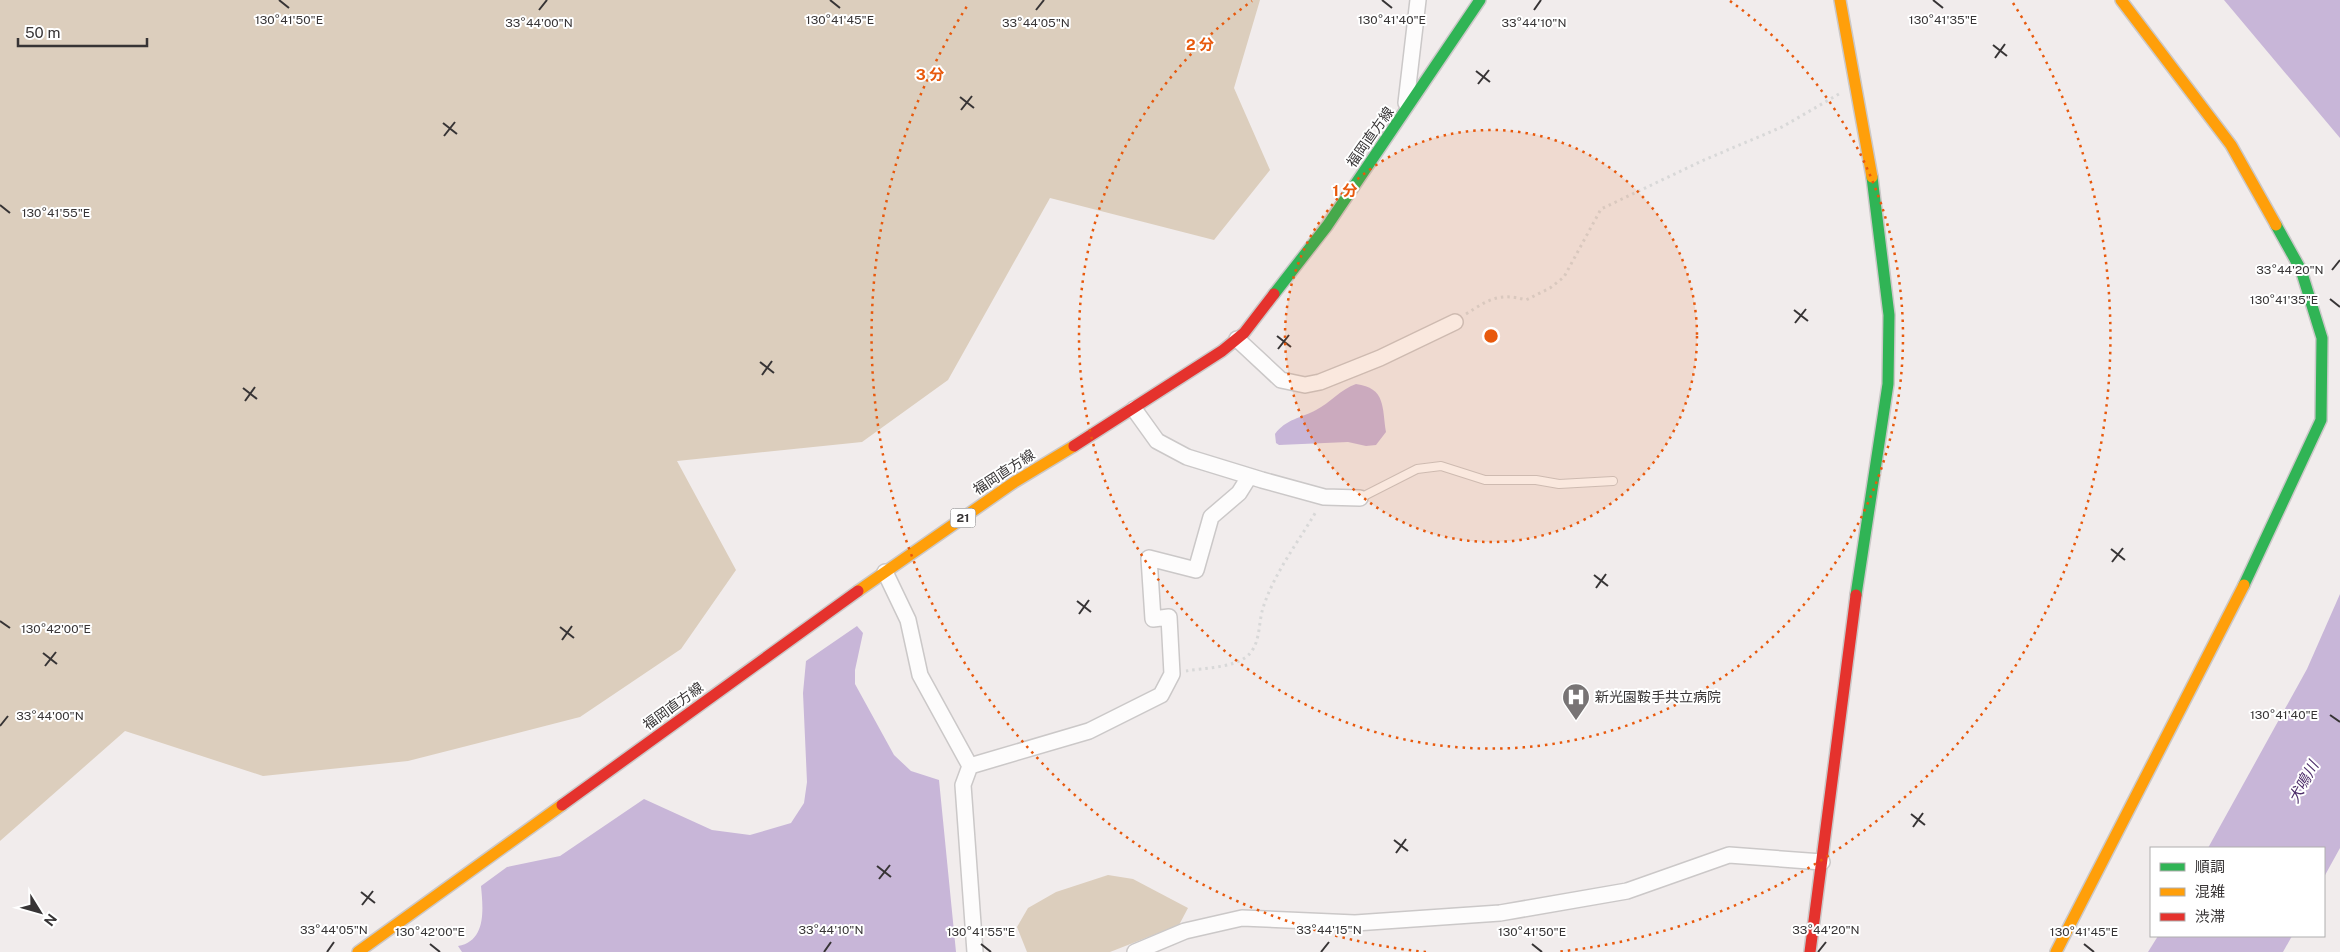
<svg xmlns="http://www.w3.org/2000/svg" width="2340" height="952" font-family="'Public Sans','Noto Sans JP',sans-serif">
  <rect width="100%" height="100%" fill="#f1ecec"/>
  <path fill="#dccebd" d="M0 0H1260L1234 88 1270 170 1214 240 1050 198 948 380 862 442 677 461 736 570 681 649 580 717 408 761 263 776 125 731 0 841Z
    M1108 875 1133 879 1188 908 1179 925 1110 952H1027L1017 927 1028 908 1056 892Z"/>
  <path fill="#c8b6d8" d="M2224 0H2340V138Z
    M1356 384C1386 388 1382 407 1386 432L1376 445 1366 446 1348 442 1279 445 1276 443 1275 434C1286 419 1301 418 1316 410 1330 403 1341 389 1356 384Z
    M2340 594V848L2324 877V848H2208L2307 669Z
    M857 626 863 633 855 670V684L894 755 911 771 939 780 956 952H462L458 946C487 941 483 908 481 886L507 867 560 856 644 799 712 830 750 835 791 823 804 803 807 782 803 693 806 661Z
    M2158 936H2292L2283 952H2148Z"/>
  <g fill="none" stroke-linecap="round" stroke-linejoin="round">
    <g stroke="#cbc8c8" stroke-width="10">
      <path id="lane" d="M1360 498 1417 469 1441 466 1485 480H1536L1559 484 1613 481"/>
    </g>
    <g stroke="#cbc8c8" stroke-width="18">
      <path id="street" d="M1406 103 1418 0
        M1237 339 1281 380 1305 385 1320 382 1380 358 1455 322
        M1134 409 1157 441 1187 457 1262 480 1324 497 1360 498
        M885 572 908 620 920 675 970 766 963 785 975 952
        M970 766 1089 731 1161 695 1172 674 1169 617 1153 619 1149 558 1196 570 1211 517 1239 493 1249 477
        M1135 952 1185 931 1242 918 1355 923 1500 913 1627 891 1729 855 1822 862"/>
    </g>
    <g stroke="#cbc8c8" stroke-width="14">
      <path id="fast" d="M1274 294 1327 226 1480 0
        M2244 585 2321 420 2322 338 2301 270 2276 225
        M1856 595 1888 384 1889 315 1872 177"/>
    </g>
    <g stroke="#cbc8c8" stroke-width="14">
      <path id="slow" d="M1840 0 1872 177
        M2121 0 2231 145 2276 225
        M858 591 1013 483 1074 446
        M358 952 562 805
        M2056 952 2244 585"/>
    </g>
    <g stroke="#cbc8c8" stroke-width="14">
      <path id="jam" d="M1074 446 1222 351 1244 333 1274 294
        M562 805 858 591
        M1810 952 1856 595"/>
    </g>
    <path stroke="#d8d8d8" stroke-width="3" stroke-dasharray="2.5 4" stroke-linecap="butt" d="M1466 314C1488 300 1499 292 1526 300L1550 288 1564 277 1601 209 1704 160 1782 127 1839 94
      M1186 671C1204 668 1231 668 1246 657 1261 646 1258 623 1263 608 1274 573 1299 541 1317 510"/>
    <use href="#lane" stroke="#fdfcfc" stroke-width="8"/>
    <use href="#street" stroke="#fdfcfc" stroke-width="15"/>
    <use href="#fast" stroke="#30b455" stroke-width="11"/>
    <use href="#slow" stroke="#ff9f0a" stroke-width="11"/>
    <use href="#jam" stroke="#e5322d" stroke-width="11"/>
  </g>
  <path fill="none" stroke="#373435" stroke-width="2" d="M279 0 289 8M830 0 840 8M1382 0 1392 8M1933 0 1943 8M539 10 547 0M1036 10 1044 0M1534 10 1541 0M1993 45 2007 56M1995 58 2005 44M1476 71 1490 82M1478 84 1489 70M960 97 974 108M961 110 972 96M443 123 457 134M444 136 455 122M0 205 10 213M2332 270 2340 260M2330 299 2340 307M1794 310 1808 321M1795 323 1806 309M1277 336 1291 347M1278 349 1289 335M760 362 774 373M762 375 772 361M243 388 257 399M245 401 255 387M2111 549 2125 560M2112 562 2123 548M1594 575 1608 586M1596 588 1606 574M1077 601 1091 612M1079 614 1089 600M0 621 10 628M560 627 574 638M562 640 572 626M43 653 57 664M45 666 56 652M2330 715 2340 722M0 726 8 716M1911 814 1925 825M1913 827 1923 813M1394 840 1408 851M1396 853 1406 839M877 866 891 877M879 879 890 865M361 892 375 903M362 905 373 891M430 944 440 952M981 944 991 952M1532 944 1542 952M2084 944 2094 952M327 952 334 942M824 952 831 942M1321 952 1329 942M1818 952 1826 942"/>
  <circle cx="1491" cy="336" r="206" fill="#e8590c" fill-opacity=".12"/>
  <g fill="none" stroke="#e8590c" stroke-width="2.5" stroke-dasharray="2.5 5">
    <circle cx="1491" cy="336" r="206"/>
    <path d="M1730 1A412 412 0 1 1 1252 1"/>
    <path d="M1426 952A619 619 0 0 1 969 3M2013 3A619 619 0 0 1 1556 952"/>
  </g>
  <defs>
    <g id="hospital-pin" transform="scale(1.4375)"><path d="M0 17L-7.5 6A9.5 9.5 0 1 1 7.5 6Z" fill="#787475" stroke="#fff"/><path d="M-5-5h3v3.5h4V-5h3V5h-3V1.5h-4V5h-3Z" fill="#fff"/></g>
  </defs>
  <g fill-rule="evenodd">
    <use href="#hospital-pin" x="1576" y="697"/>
  </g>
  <g text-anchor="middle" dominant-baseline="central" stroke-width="4" stroke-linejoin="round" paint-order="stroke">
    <rect fill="#fff" stroke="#737172" stroke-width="1" x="950.5" y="508.5" width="25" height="19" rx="4"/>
    <g font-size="12" font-weight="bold" fill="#373435">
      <text x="963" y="518">21</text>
    </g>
    <g font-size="14" fill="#373435" stroke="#fff">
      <text transform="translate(1370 137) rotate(-55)">福岡直方線</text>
      <text transform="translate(1004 472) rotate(-33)">福岡直方線</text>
      <text transform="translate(673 706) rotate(-36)">福岡直方線</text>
    </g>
    <g font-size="14" fill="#373435" stroke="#fff" text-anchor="start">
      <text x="1595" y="697">新光園鞍手共立病院</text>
    </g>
    <g font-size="15" font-style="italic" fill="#4d2e6a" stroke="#fff">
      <text transform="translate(2303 782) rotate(-61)">犬鳴川</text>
    </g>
  </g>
  <g font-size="12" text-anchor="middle" fill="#373435" stroke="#fff" stroke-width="4" stroke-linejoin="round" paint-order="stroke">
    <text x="840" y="24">130°41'45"E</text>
    <text x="289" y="24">130°41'50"E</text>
    <text x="1392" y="24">130°41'40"E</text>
    <text x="1943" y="24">130°41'35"E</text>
    <text x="539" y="27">33°44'00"N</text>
    <text x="1036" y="27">33°44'05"N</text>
    <text x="1534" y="27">33°44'10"N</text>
    <text x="56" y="217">130°41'55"E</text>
    <text x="2290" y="274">33°44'20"N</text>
    <text x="2284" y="304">130°41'35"E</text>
    <text x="56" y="633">130°42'00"E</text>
    <text x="2284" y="719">130°41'40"E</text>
    <text x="50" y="720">33°44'00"N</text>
    <text x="334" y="934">33°44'05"N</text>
    <text x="831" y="934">33°44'10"N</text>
    <text x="1329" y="934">33°44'15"N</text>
    <text x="1826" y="934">33°44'20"N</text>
    <text x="430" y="936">130°42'00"E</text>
    <text x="981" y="936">130°41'55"E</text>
    <text x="1532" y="936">130°41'50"E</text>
    <text x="2084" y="936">130°41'45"E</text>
  </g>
  <circle cx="1491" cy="336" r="8" fill="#e8590c" stroke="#fff" stroke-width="2.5"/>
  <g font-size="15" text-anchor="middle" font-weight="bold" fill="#e8590c" stroke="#fff" stroke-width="4" stroke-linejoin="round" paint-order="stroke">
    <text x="1200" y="50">2 分</text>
    <text x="930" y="80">3 分</text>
    <text x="1345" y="196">1 分</text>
  </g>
  <rect x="2150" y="847" width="175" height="90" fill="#ffffff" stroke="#afaeae"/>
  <rect x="2160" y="863" width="25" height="8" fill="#30b455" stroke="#afaeae"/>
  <text x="2195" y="872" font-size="15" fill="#373435">順調</text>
  <rect x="2160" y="888" width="25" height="8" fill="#ff9f0a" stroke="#afaeae"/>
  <text x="2195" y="897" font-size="15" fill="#373435">混雑</text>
  <rect x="2160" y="913" width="25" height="8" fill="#e5322d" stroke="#afaeae"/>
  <text x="2195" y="922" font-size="15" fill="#373435">渋滞</text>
  <g transform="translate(40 912) rotate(127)" stroke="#ffffff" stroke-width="4" paint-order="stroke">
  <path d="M0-4L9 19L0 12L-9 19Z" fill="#373435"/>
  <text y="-8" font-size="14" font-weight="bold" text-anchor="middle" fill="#373435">N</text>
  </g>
  <path d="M18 38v8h129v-8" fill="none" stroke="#373435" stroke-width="2.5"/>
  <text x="25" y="38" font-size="15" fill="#373435" stroke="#ffffff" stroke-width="4" paint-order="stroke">50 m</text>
</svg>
